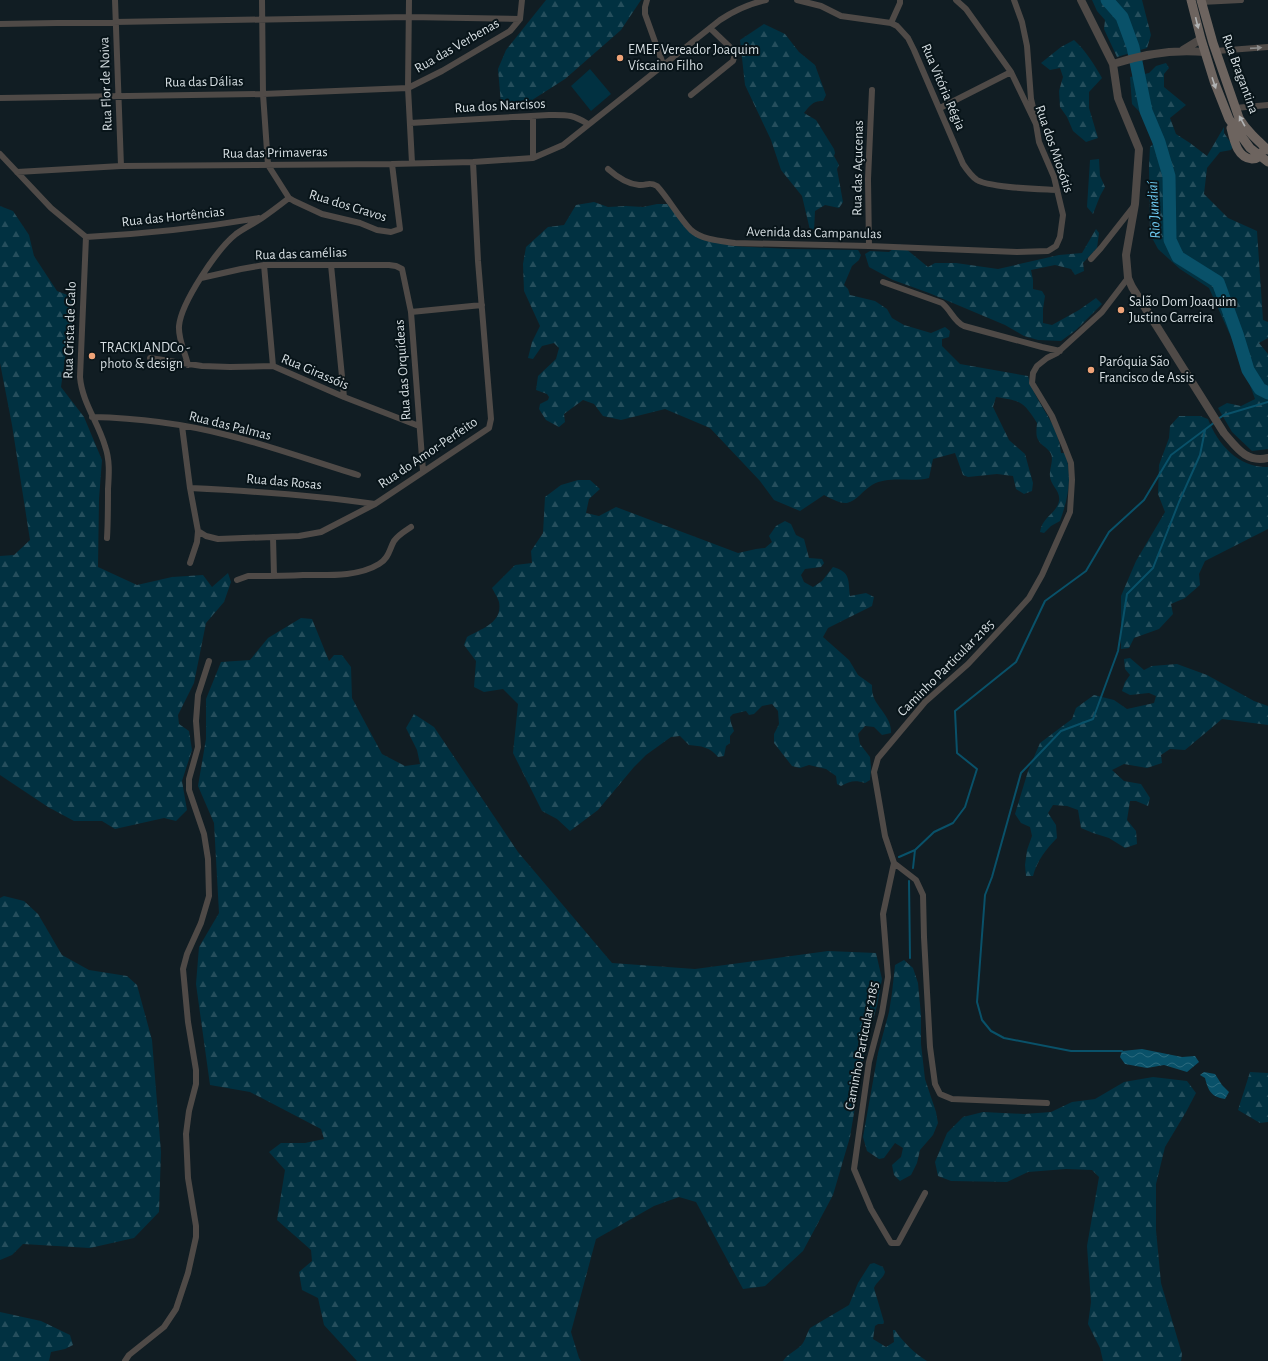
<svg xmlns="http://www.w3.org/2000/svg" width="1268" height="1361" font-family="'Alegreya Sans',sans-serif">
  <defs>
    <pattern id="forest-firs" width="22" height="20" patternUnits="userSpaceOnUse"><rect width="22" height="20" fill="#013141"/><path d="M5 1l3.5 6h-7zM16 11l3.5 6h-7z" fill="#254e5c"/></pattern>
    <pattern id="water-waves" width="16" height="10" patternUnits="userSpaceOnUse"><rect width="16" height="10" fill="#095169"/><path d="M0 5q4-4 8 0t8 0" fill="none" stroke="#2c6a7e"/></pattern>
  </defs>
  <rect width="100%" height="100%" fill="#111d23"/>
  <path fill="url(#forest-firs)" d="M546 0H641L621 30 565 79 529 102 501 104 498 69 506 50Z
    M1092 0H1142L1151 35 1147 48 1117 57 1104 29 1105 20 1097 11Z
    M764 24 785 34 799 52 815 65 826 95 823 101C814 100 809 106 804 113L816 120 834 149 835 153 834 156 839 165 837 169 843 202 839 208 825 205 815 211 814 231 812 232 810 230 802 196 781 170 771 140 745 85 740 40Z
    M1074 40C1086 51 1094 64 1102 78L1089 92V108L1098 138 1086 142 1073 131 1067 117 1060 107 1059 91 1063 77 1060 68 1050 70 1041 63 1061 47Z
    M1166 63 1169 68 1164 74V87L1186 105 1170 118 1176 134 1190 143 1207 156 1224 127V133L1233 146 1231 150 1220 152 1207 168 1204 194 1228 218 1257 231 1263 320 1268 322V338L1259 343 1268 354V449L1252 451 1232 432 1218 408 1227 403 1241 406 1255 399 1240 357 1209 288 1180 269 1158 249 1150 234 1149 166 1150 147 1162 135 1132 104 1130 77 1149 73 1156 66Z
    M1099 159 1100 176 1105 187 1100 196 1093 214 1087 207 1090 160Z
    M594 202 608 207 626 206 643 207 657 204H668L701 239 733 246 789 249 858 250 861 255 859 260 852 266 844 285 848 289 850 295 875 301 887 309 892 318 904 325 931 333 945 327 950 331 949 337 942 339V346L960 364 1028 376C1034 402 1059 423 1061 453H1065C1073 476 1068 499 1060 521L1051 526 1044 533 1040 532C1042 517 1057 513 1059 501 1061 491 1050 485 1050 476 1049 469 1054 460 1051 454 1050 451 1047 449 1045 447 1035 440 1036 434 1037 423 1023 401 1021 401 996 397L993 407 1009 440 1025 454 1033 483 1032 491 1024 494 1016 489 1013 476 997 474 968 477 963 475 955 453 933 459 929 478C910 483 890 475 872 485 863 490 857 501 847 503 840 504 830 498 824 495L800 511 774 500 760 481 710 428 665 409 621 420 603 416 594 404 583 400 564 414 565 422 559 427 546 420 539 409 540 404 548 400 549 397 547 394 536 390 538 376 556 359 559 348 554 343 542 346 533 359 528 358 532 342 540 326 524 291 523 264 526 247 548 227 564 225 576 205Z
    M0 206 13 211 29 235 34 256 57 291 70 296 74 309 71 336 65 358 61 387 84 417 102 460 99 499 98 567 137 585 172 577 203 575 212 587 228 573 231 582 224 602 206 623 194 683 178 715 179 724 189 731 192 750 182 781 187 810 176 821 164 818 115 829 102 821H74L48 807 0 775V556L14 555 30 540 12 425 0 363Z
    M1096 229 1099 233 1097 248 1083 263 1084 271 1075 275 1071 269 1055 265 1031 270 1033 280V289L1042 291 1045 296 1043 309V323L1052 325 1079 310 1096 298 1102 304 1076 330 1061 341 1038 340 1024 336 1005 325 929 293 893 280 869 267 865 254 870 251 889 252 900 244 928 267 935 263H956L998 269 1059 255 1082 253Z
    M1179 416H1200L1208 419C1218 445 1239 468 1268 467V529L1205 561 1199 574 1200 585 1185 598 1171 604 1173 614 1159 629 1134 638 1129 648 1121 649V596L1136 561 1165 512 1158 494 1159 465 1169 438 1170 426Z
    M578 480H590L600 489 589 499 586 513 599 516 616 507 738 553 756 549 765 548 772 542 769 536 776 526 785 521 791 524 796 535 804 539 809 558 822 559 824 563 821 567 805 569 801 575 804 582 813 587 822 581 833 567C851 572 848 580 850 596L866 593 874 597 872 606 828 628 823 637 849 660 858 675 872 685C872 688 872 692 873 695 876 707 892 717 891 733L882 735 874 727 865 726 858 734 860 744 870 757 871 767 870 780 865 783C855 780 850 781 841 786L837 784 836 776 826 769 809 765 800 768 792 766 774 743V734L779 724 778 711 772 704 762 706 754 714 749 715 746 711 733 714 730 717 731 723 734 731 730 736V743L726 746 724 756 718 757C710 747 701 746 689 745L680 736 671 737 646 755 634 767 598 810 570 831 557 819 542 811 513 753 518 704 503 689 484 692 474 687 476 661 464 645 467 637C481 629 503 623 499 602 498 598 494 592 492 588L515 565 532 563 531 551 543 533 545 497 561 485Z
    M301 618 312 619 329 661 334 655H342L351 667 352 698 382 754 405 766 420 764 417 750 406 728 414 714 434 727 518 852 612 963 695 969 828 951 876 953 882 979 877 1006 865 1047 850 1137 833 1195 803 1251 765 1286 743 1289 696 1202 679 1197 654 1206 596 1239 571 1332 579 1358 581 1361H357L324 1325 318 1298 302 1290 299 1272 312 1261 311 1250 277 1220 285 1170 269 1152 281 1143H305L324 1139 321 1129 250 1092 210 1085 196 984 199 947 219 913 214 823 198 786 206 739V699L221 662 250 660 268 638Z
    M1130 658 1144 670 1152 666 1177 664 1207 675 1254 701 1268 706V725L1222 719 1185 750 1170 749 1161 755 1162 763 1147 768 1124 764 1112 770 1124 781 1141 784 1150 798 1148 806 1136 801H1130L1127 820 1136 831 1137 844 1125 848 1109 838 1093 833 1081 828 1078 810 1067 806 1053 805 1048 813 1056 825 1057 838C1046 849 1037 861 1033 876H1026L1025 865 1027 850 1032 836 1030 827 1021 823 1015 814 1028 771 1040 743 1072 719 1076 708 1094 695 1114 700 1127 709 1154 703 1156 696 1149 693 1130 695 1122 691 1125 682 1130 675 1125 669 1124 659Z
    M4 896 24 901 38 914 62 955 89 970 127 976 137 985 152 1040 161 1152 159 1212 134 1238 90 1248 23 1244 12 1255 0 1260V898Z
    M904 960 913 968 918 983 921 1015V1044L925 1079 936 1112 938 1123 933 1135 920 1150 917 1163 911 1175 900 1181 894 1175 892 1165 901 1157 903 1148 895 1143 884 1158 879 1159 867 1151 863 1137 878 1053 889 1012 892 993 895 965Z
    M1250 1072 1268 1073V1122L1260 1123 1238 1110Z
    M1153 1077 1187 1081 1196 1093 1186 1112 1165 1147 1156 1184V1230L1161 1283 1182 1354 1181 1361H1103L1100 1348 1088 1324 1091 1302 1087 1246 1099 1177 1092 1170 1066 1169 1028 1172 1007 1182 951 1181 938 1176 935 1162 947 1133 963 1117 983 1112 1024 1114 1051 1112 1072 1102 1095 1099 1124 1082Z
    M874 1263 883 1267 885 1272C883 1279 877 1281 874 1288L884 1322 883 1324H878L875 1326 873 1339 886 1347 894 1342 893 1330H895C902 1341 915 1354 927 1361H783C788 1353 798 1350 803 1343 806 1338 807 1333 810 1328L849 1305 858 1283 870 1264Z
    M0 1312 41 1321 70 1335 73 1345 65 1349 51 1352 49 1361H0Z"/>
  <path fill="#013141" d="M590 69 611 94 591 111 571 86Z"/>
  <path fill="url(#water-waves)" d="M1142 1049 1182 1057 1195 1056 1199 1062 1187 1072 1164 1065 1147 1068 1125 1064 1120 1057 1122 1051Z
    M1204 1072 1215 1074 1222 1085 1229 1092 1225 1099C1211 1097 1208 1090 1205 1078L1200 1075Z"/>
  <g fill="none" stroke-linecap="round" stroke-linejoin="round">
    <path stroke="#095169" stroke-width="2" d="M1218 419 1224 415 1268 402
      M899 857 915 850 934 832 953 823 965 807 977 769 957 753 955 711 1016 662 1045 601 1086 571 1109 532 1144 500 1171 455 1215 422
      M913 868 915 850
      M909 881 910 958
      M1122 1051H1071L1004 1038 991 1031 982 1020 977 1002 985 895 992 877 1021 773 1061 731 1093 719 1118 651 1127 594 1153 568 1179 502 1200 455 1205 430"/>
    <path stroke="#095169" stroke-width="13" d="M1107 0 1122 17 1133 47 1146 111 1159 142 1169 176 1170 240 1178 257 1218 282 1237 334 1248 370 1260 389 1268 393"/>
    <path stroke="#4f4a47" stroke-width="6" d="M115 0 121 166
      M262 0 263 94 268 165 289 198 294 201 322 214 360 223 377 230 391 232 400 229 392 164
      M409 0 408 88 412 163
      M647 0 645 7V14L663 64
      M797 0 821 6 841 16 891 23 897 26 908 38 914 50 963 164C967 170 971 176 977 180 991 188 1040 189 1057 190
      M1014 0 1022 22 1027 46 1031 99 1035 116
      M1201 2 1241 0
      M891 23 900 3V0
      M0 24 409 17 520 19
      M1216 51 1268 47
      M691 95 733 61 735 54 733 50 710 28
      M0 98 263 94 408 88 442 71 510 31 520 19 522 0
      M940 108 1011 72
      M1235 108 1268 105
      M410 123 549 115C567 115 572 114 588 124
      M0 154 51 208 86 237 80 377C82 402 98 422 105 446 110 460 109 474 108 489 108 505 108 522 107 538
      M533 158V116
      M608 169C617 177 627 184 639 185 647 186 648 181 657 186 669 199 679 218 691 230 702 240 721 241 735 243L869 246 1017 252 1048 251 1056 246 1060 237 1063 215 1054 177 1039 142 1036 124 1011 72 966 9 956 0
      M17 172 121 166 392 164 473 162 533 158 563 145 720 20C735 10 749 4 766 0
      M86 237C144 234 201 228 259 218
      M869 246 868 179 872 90
      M1091 259 1101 248 1134 206
      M264 265 273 366
      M331 265 344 397
      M201 278 241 269 264 265H389L396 266 402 269 411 312 423 471
      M883 282 942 303C951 310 954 322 964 326L1042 347 1060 351
      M411 312 482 305
      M150 358 202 366 230 367 273 366 344 397 419 426
      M188 365C185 352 178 339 179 326 181 303 217 249 236 234 244 228 253 224 262 218 271 212 280 205 289 198
      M92 417C138 418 184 424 227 435 271 446 315 462 358 475
      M182 426 190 488 198 531 197 542 190 563
      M190 488C252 491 313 495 375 504
      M198 531 206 536 218 539 299 536 321 532 375 504 489 428 491 419 478 261 473 162
      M273 537 274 576
      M237 580 248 576C266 576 285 576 303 575 328 575 358 577 379 564 389 558 389 550 394 541 398 535 405 531 411 527
      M894 863 916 880 923 895 924 937 930 1047 935 1084 940 1094 952 1099 1047 1103
      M925 1193 898 1243H891L871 1209 854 1169 869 1062 882 1013 888 977 883 914 894 863 885 836 874 772 878 758 925 702 968 664 1010 619 1029 598 1042 575 1070 512 1072 480 1071 463 1064 445 1052 416 1032 383 1033 373 1037 366 1047 358 1057 353 1102 312 1128 278
      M125 1361 129 1355 164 1327 176 1309 188 1273 196 1237V1226L188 1178 186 1134 189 1111 196 1084V1070L188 1022 183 969 187 954 201 923 209 896 208 859 204 834 189 790V779L198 747 196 721 198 695 209 661"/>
    <path stroke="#4f4a47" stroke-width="8" d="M1081 0 1113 64 1118 98 1139 149 1135 204 1126 255 1128 278 1132 287 1224 433C1237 448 1246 463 1268 458
      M1183 50 1201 39
      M1113 64C1143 54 1174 49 1205 52"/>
    <path stroke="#6d645f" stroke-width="9" d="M1191 0 1201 39 1214 81 1229 119 1250 148 1268 162
      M1201 0 1213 43 1239 118C1247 131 1257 140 1268 150
      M1231 128C1234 140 1237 158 1252 159 1257 159 1260 157 1262 152"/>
  </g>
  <defs><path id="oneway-solid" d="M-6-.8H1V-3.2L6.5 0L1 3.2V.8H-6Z"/></defs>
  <g fill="#b1b3b4">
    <use href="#oneway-solid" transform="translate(1197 23) rotate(76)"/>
    <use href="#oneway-solid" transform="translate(1214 83) rotate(71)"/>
    <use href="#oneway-solid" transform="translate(1242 121) rotate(-119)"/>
  </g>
  <use fill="#8c8d8d" href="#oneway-solid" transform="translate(1256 48) rotate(-4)"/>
  <g fill="#efa378" stroke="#081419" stroke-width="1.5">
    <circle cx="620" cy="58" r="4"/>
    <circle cx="1121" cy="310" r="4"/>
    <circle cx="92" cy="356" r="4"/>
    <circle cx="1091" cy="370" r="4"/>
  </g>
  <g text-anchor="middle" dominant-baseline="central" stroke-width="4" stroke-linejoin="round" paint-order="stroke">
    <g font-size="14" fill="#d6dee2" stroke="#081419">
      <text transform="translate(457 46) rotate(-30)">Rua das Verbenas</text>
      <text transform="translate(1240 74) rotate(70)">Rua Bragantina</text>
      <text transform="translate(204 82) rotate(-1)">Rua das Dálias</text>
      <text transform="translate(106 84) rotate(-92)">Rua Flor de Noiva</text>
      <text transform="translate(943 87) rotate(67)">Rua Vitória Régia</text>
      <text transform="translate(500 106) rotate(-3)">Rua dos Narcisos</text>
      <text transform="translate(1054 149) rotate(71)">Rua dos Miosótis</text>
      <text transform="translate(275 153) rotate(-1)">Rua das Primaveras</text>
      <text transform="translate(858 168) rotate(-89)">Rua das Açucenas</text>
      <text transform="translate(348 206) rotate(17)">Rua dos Cravos</text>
      <text transform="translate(173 217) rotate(-6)">Rua das Hortências</text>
      <text transform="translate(814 233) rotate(1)">Avenida das Campanulas</text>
      <text transform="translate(301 254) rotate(-2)">Rua das camélias</text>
      <text transform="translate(70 330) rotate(-88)">Rua Crista de Galo</text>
      <text transform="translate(403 370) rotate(-94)">Rua das Orquídeas</text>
      <text transform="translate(315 372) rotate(23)">Rua Girassóis</text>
      <text transform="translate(230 426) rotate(14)">Rua das Palmas</text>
      <text transform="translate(428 453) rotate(-34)">Rua do Amor-Perfeito</text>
      <text transform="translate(284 482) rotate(5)">Rua das Rosas</text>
      <text transform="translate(946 668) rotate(-45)">Caminho Particular 2185</text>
      <text transform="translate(862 1046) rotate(-79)">Caminho Particular 2185</text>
    </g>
    <g font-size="14" fill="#d6dee2" stroke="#081419" text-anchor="start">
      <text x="628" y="50">EMEF Vereador Joaquim<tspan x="628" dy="16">Víscaino Filho</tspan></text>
      <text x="1129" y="302">Salão Dom Joaquim<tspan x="1129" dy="16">Justino Carreira</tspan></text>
      <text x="100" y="348">TRACKLANDCo -<tspan x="100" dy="16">photo &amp; design</tspan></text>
      <text x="1099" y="362">Paróquia São<tspan x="1099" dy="16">Francisco de Assis</tspan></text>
    </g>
    <g font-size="15" font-style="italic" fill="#70cef6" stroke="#081419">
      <text transform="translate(1154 210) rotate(-93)">Rio Jundiaí</text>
    </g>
  </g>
</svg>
